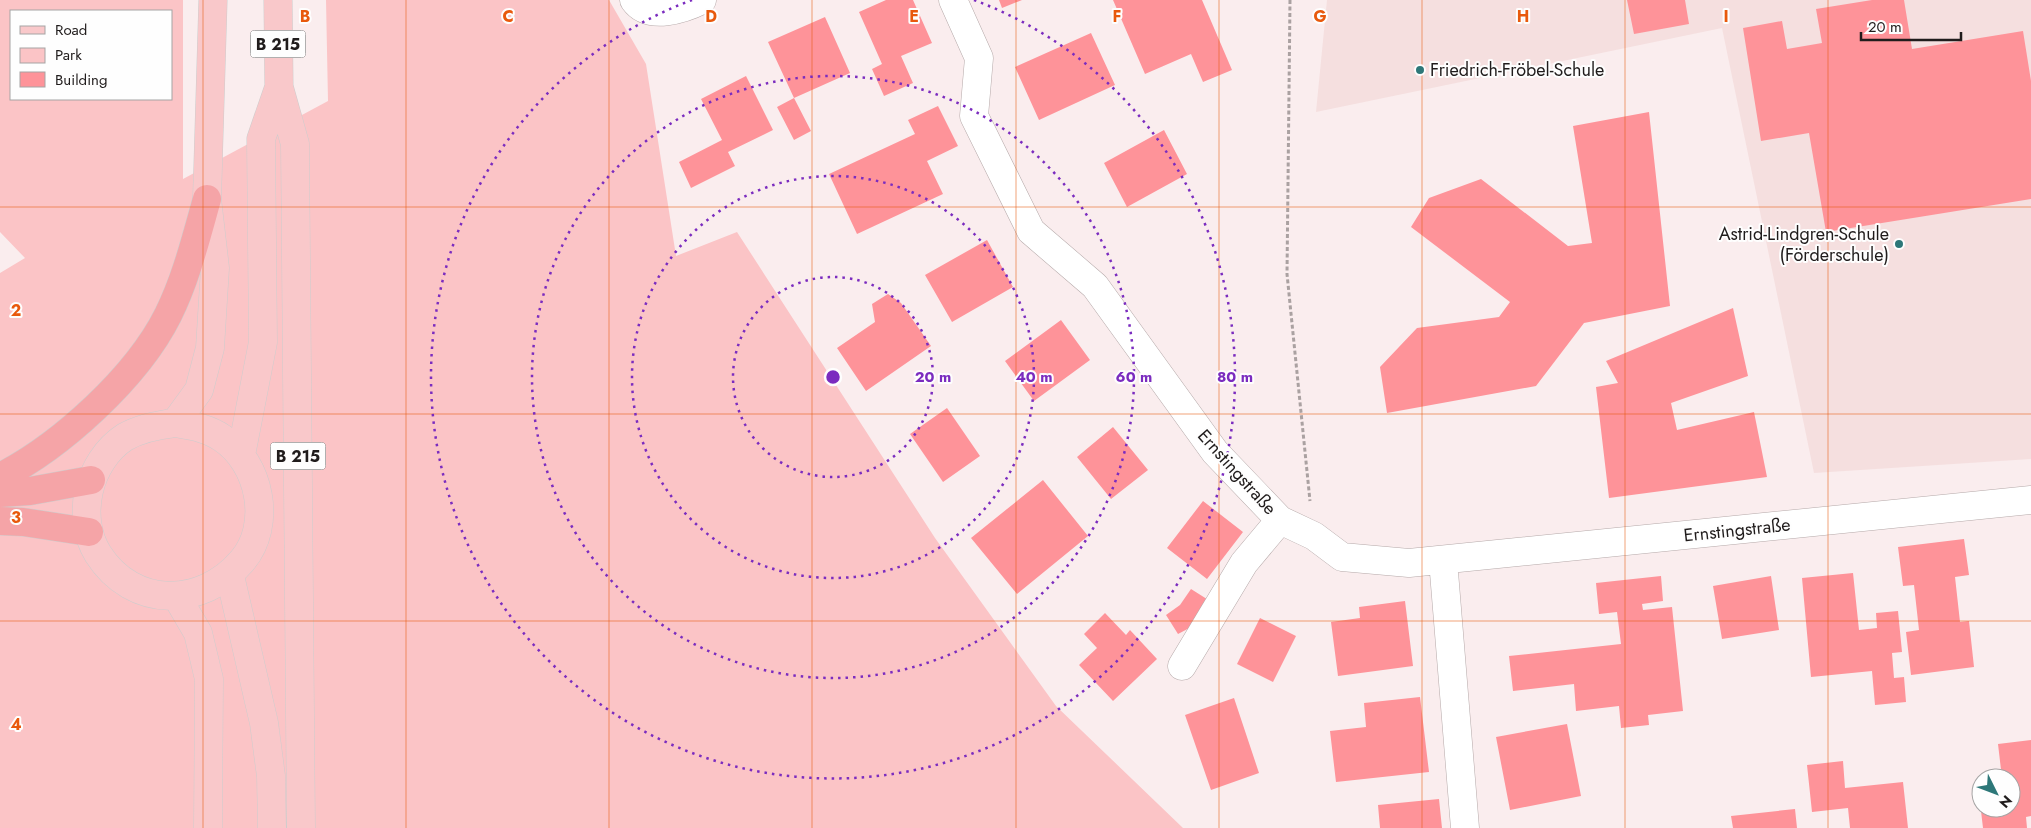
<svg xmlns="http://www.w3.org/2000/svg" width="2031" height="828" font-family="Jost,sans-serif">
  <rect width="100%" height="100%" fill="#faedee"/>
  <path fill="#f5dfdf" d="M1327 0H2031V459L1814 473 1722 28 1316 112Z"/>
  <path fill="#fbc4c6" fill-rule="evenodd" d="M0 0H183V179L328 101 326 0H609L646 64 676 256 737 232 935 538 1056 706 1183 828H0V273L25 258 0 232ZM11 11H171V99H11Z"/>
  <path fill="#fe9399" d="M886 0H913L932 43 901 56 913 83 884 96 872 69 882 64 859 12Z
    M999 0H1022L1002 8Z
    M1113 0H1202L1232 70 1203 82 1191 54 1145 74Z
    M1627 0H1685L1689 24 1634 34Z
    M1872 0H1904L1912 49 2023 31 2031 81V199L1826 232 1809 133 1761 141 1743 28 1782 21 1787 49 1822 43 1816 9Z
    M825 17 850 73 794 98 768 42Z
    M1091 33 1115 85 1039 120 1015 67Z
    M746 76 773 130 728 152 735 166 691 188 679 162 722 140 701 99Z
    M794 98 811 131 794 140 777 107Z
    M938 106 958 146 927 161 943 194 857 234 829 174 915 134 908 120Z
    M1649 112 1670 306 1584 323 1536 386 1387 413 1380 367 1417 328 1499 317 1510 302 1411 227 1429 198 1481 179 1568 246 1592 243 1573 126Z
    M1164 130 1187 174 1127 207 1104 163Z
    M987 240 1013 287 952 322 925 275Z
    M888 294 901 303 931 346 866 391 837 348 875 322 872 304Z
    M1733 308 1748 376 1671 403 1677 430 1754 412 1767 477 1609 498 1596 387 1618 383 1606 361Z
    M1061 320 1090 360 1034 401 1005 361Z
    M947 408 980 456 943 482 910 434Z
    M1113 427 1148 470 1111 499 1077 457Z
    M1043 480 1088 536 1017 594 971 538Z
    M1203 501 1243 532 1207 579 1167 548Z
    M1964 539 1969 575 1955 577 1960 622 1969 621 1974 667 1911 675 1906 632 1919 630 1914 585 1903 586 1898 547Z
    M1853 573 1859 630 1877 628 1876 613 1898 611 1902 652 1892 653 1894 678 1904 677 1906 702 1875 705 1872 671 1811 677 1802 578Z
    M1661 576 1663 601 1642 604 1643 610 1672 607 1683 711 1648 715 1649 725 1621 728 1619 706 1576 711 1574 684 1513 691 1509 656 1621 644 1617 612 1599 614 1596 583Z
    M1771 576 1779 630 1722 639 1713 586Z
    M1191 589 1210 601 1197 624 1178 634 1166 615 1180 605Z
    M1405 601 1413 666 1338 676 1331 622 1360 618 1359 607Z
    M1105 613 1126 635 1130 630 1157 659 1113 701 1079 665 1097 648 1084 634Z
    M1260 618 1296 636 1273 682 1237 664Z
    M1420 697 1429 772 1336 782 1330 731 1366 727 1364 703Z
    M1234 698 1259 773 1211 790 1185 715Z
    M1567 724 1581 796 1510 810 1496 737Z
    M2031 740V816L2026 817 2027 828H1983L1981 811 2011 808V778H2002L1998 744Z
    M1843 761 1845 788 1903 782 1908 828H1850L1848 808 1812 812 1807 765Z
    M1439 799 1442 828H1380L1378 805Z
    M1795 809 1797 828H1733L1731 816Z"/>
  <g fill="none" stroke-linecap="round" stroke-linejoin="round">
    <g stroke="#b5a9a9" stroke-width="29">
      <path id="minor" d="M634 0C649 21 684 9 702 0
        M953 0 979 58 974 116 1031 231 1095 286 1215 452 1280 520 1314 536 1342 557 1409 563 2031 500
        M1443 560 1465 828
        M1182 666 1244 563 1280 520"/>
    </g>
    <g stroke="#cecdcd" stroke-width="29">
      <path id="major" d="M278 0 279 87 295 144 301 828
        M175 423C192 426 208 428 222 438 260 463 273 525 242 561 202 608 133 609 98 554 75 517 88 461 125 437 141 428 157 425 175 423L199 390 210 348 215 268 207 199 213 0
        M241 455 263 342 261 139 279 87
        M230 576 264 723 271 776 272 828
        M177 597 198 633 209 679 208 828"/>
    </g>
    <g stroke="#cecdcd" stroke-width="29">
      <path id="highway" d="M0 477C61 446 137 377 168 315 186 279 196 238 207 199
        M0 493 30 491 91 480
        M0 521 23 522 89 532"/>
    </g>
    <path stroke="#aaa1a1" stroke-width="3" stroke-dasharray="4 2.5" stroke-linecap="butt" d="M1290 0 1287 274 1310 501"/>
    <use href="#minor" stroke="#fff" stroke-width="28"/>
    <use href="#major" stroke="#f9c8ca" stroke-width="28"/>
    <use href="#highway" stroke="#f5a4a7" stroke-width="28"/>
  </g>
  <path fill="none" stroke="#e8590c" stroke-width="1" stroke-opacity="0.55" d="M203 0V828M406 0V828M609 0V828M812 0V828M1016 0V828M1219 0V828M1422 0V828M1625 0V828M1828 0V828M0 207H2031M0 414H2031M0 621H2031"/>
  <g fill="none" stroke="#7b2cbf" stroke-width="2.5" stroke-dasharray="2.5 5">
    <circle cx="833" cy="377" r="100"/>
    <circle cx="833" cy="377" r="201"/>
    <circle cx="833" cy="377" r="301"/>
    <path d="M974 0A402 402 0 1 1 692 0"/>
  </g>
  <g fill="#2d7778" stroke="#fefefe" stroke-width="2">
    <circle cx="1420" cy="70" r="5"/>
    <circle cx="1899" cy="244" r="5"/>
  </g>
  <g text-anchor="middle" dominant-baseline="central" stroke-width="4" stroke-linejoin="round" paint-order="stroke">
    <g fill="#fefefe" stroke="#636060" stroke-width="1">
      <rect x="250.5" y="30.5" width="55" height="27" rx="4"/>
      <rect x="270.5" y="442.5" width="55" height="27" rx="4"/>
    </g>
    <g font-size="16" font-weight="bold" fill="#201c1c">
      <text x="278" y="44">B 215</text>
      <text x="298" y="456">B 215</text>
    </g>
    <g font-size="18" fill="#201c1c" stroke="#fefefe" text-anchor="start">
      <text x="1430" y="70">Friedrich-Fröbel-Schule</text>
      <text x="1889" y="234" text-anchor="end">Astrid-Lindgren-Schule<tspan x="1889" dy="21">(Förderschule)</tspan></text>
    </g>
    <g font-size="18" fill="#201c1c" stroke="#fefefe">
      <text transform="translate(1237 472) rotate(48)">Ernstingstraße</text>
      <text transform="translate(1737 530) rotate(-6)">Ernstingstraße</text>
    </g>
  </g>
  <g font-size="16" text-anchor="middle" font-weight="bold" fill="#e8590c" stroke="#fefefe" stroke-width="4" stroke-linejoin="round" paint-order="stroke">
    <text x="305" y="22">B</text>
    <text x="508" y="22">C</text>
    <text x="711" y="22">D</text>
    <text x="914" y="22">E</text>
    <text x="1117" y="22">F</text>
    <text x="1320" y="22">G</text>
    <text x="1523" y="22">H</text>
    <text x="1726" y="22">I</text>
    <text x="16" y="316">2</text>
    <text x="16" y="523">3</text>
    <text x="16" y="730">4</text>
  </g>
  <circle cx="833" cy="377" r="8" fill="#7b2cbf" stroke="#fefefe" stroke-width="2.5"/>
  <g font-size="15" text-anchor="middle" font-weight="bold" fill="#7b2cbf" stroke="#fefefe" stroke-width="4" stroke-linejoin="round" paint-order="stroke">
    <text x="933" y="382">20 m</text>
    <text x="1034" y="382">40 m</text>
    <text x="1134" y="382">60 m</text>
    <text x="1235" y="382">80 m</text>
  </g>
  <rect x="10" y="10" width="162" height="90" fill="#fefefe" stroke="#a5a4a4"/>
  <rect x="20" y="26" width="25" height="8" fill="#f9c8ca" stroke="#a5a4a4"/>
  <text x="55" y="35" font-size="15" fill="#201c1c">Road</text>
  <rect x="20" y="48" width="25" height="15" fill="#fbc4c6" stroke="#a5a4a4"/>
  <text x="55" y="60" font-size="15" fill="#201c1c">Park</text>
  <rect x="20" y="72" width="25" height="15" fill="#fe9399" stroke="#a5a4a4"/>
  <text x="55" y="85" font-size="15" fill="#201c1c">Building</text>
  <g transform="translate(1996 793) rotate(132)"><circle r="24" fill="#fefefe" stroke="#a5a4a4"/>
  <path d="M0-4L9 19L0 12L-9 19Z" fill="#2d7778"/>
  <text y="-8" font-size="14" font-weight="bold" text-anchor="middle" fill="#201c1c">N</text>
  </g>
  <path d="M1861 32v8h100v-8" fill="none" stroke="#201c1c" stroke-width="2.5"/>
  <text x="1868" y="32" font-size="15" fill="#201c1c" stroke="#fefefe" stroke-width="4" paint-order="stroke">20 m</text>
</svg>
